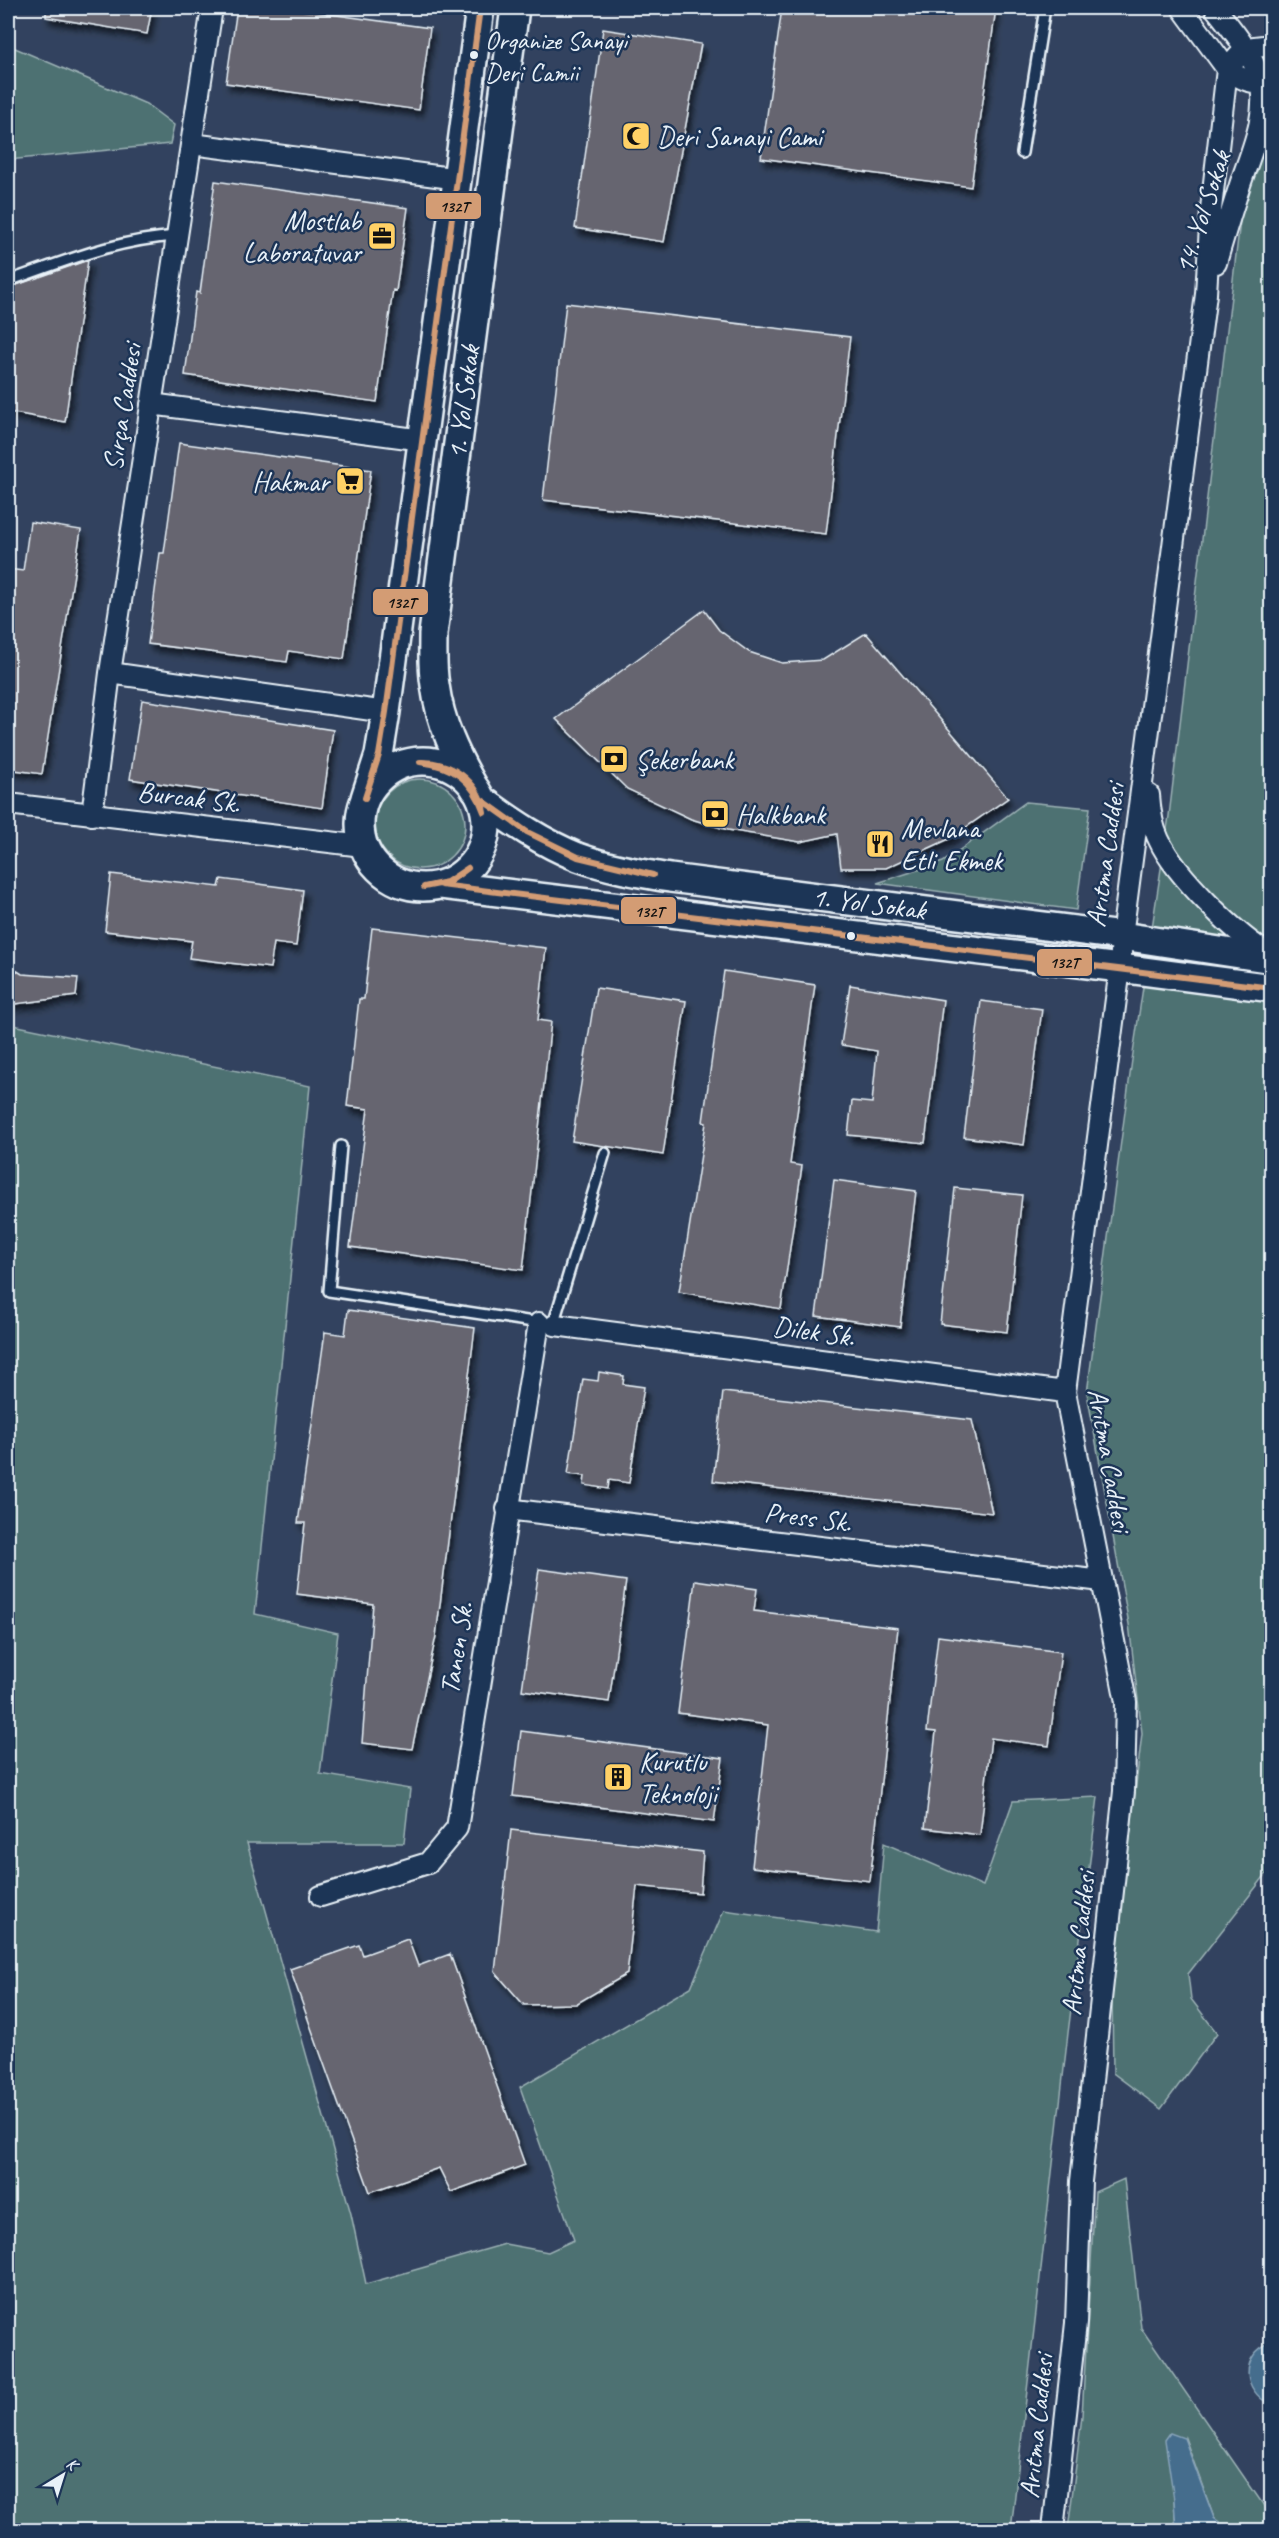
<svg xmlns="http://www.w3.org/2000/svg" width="1279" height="2538" font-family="Caveat,sans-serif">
  <defs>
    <filter id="shadow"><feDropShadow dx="3.5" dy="6" stdDeviation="3" flood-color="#0009"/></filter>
  </defs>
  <rect width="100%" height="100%" fill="#1d3557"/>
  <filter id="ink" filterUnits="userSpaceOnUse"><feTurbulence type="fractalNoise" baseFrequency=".0167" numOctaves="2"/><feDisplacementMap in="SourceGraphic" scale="12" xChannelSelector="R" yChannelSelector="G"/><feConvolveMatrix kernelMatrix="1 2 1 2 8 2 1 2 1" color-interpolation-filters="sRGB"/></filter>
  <g filter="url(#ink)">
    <path fill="#33435e" d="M8 8H1271V2530H8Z"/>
    <path fill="#4e7172" stroke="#9bb1b5" stroke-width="1.5" d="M8 45 146 104 174 125 170 144 8 160Z
      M1271 125V1868L1188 1974 1191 1999 1217 2033 1161 2109 1113 2073 1112 1992 1142 1733 1129 1624 1087 1393 1132 1060 1169 816 1246 171Z
      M375 824a45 45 0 1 1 90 0a45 45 0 1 1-90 0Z
      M1026 802 1090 808 1076 910 877 883 943 862Z
      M8 1024 310 1086 255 1614 338 1633 320 1774 410 1789 404 1843H247L351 2214 366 2284 505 2244 548 2252 574 2240 520 2087 691 1987 724 1910 876 1932 884 1843 983 1886 1013 1801 1098 1797 1068 2033 1011 2530H8Z
      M1124 2179 1141 2328 1271 2516V2530H1229L1214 2518 1185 2438 1174 2500 1176 2530H1068L1082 2416 1095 2192Z"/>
    <path fill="#456d8d" stroke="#86a2b8" stroke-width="1.5" d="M1271 2342H1272L1271 2405C1241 2390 1240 2355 1271 2342Z
      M1170 2433 1184 2438 1214 2518 1229 2530H1176L1174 2500 1165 2440Z"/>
    <path fill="#666570" stroke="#e8f1f8" stroke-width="1.5" filter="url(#shadow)" d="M46 8H152L147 34 46 17Z
      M237 8H286L430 28 419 110 226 83Z
      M782 8H996L971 187 761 158Z
      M603 29 701 44 664 242 575 228Z
      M215 181 408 208 396 291 393 290 377 402 185 375 196 292 200 293Z
      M88 260 65 422 8 412V288Z
      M566 303 850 337 826 534 543 500Z
      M179 443 371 470 344 659 289 651 287 662 148 644 160 553H164Z
      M30 522 81 530 42 774 8 769V569L23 571Z
      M704 610 719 630 749 652 782 663 823 660 866 633 1008 798 949 839 886 868H841L837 834 800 842 728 830 691 819 627 789 556 719Z
      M142 700 333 730 322 808 130 779Z
      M111 874 219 887 221 879 303 890 296 946 274 943 270 968 189 958 192 941 105 931Z
      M372 928 546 948 538 1020 551 1022 523 1270 350 1247 368 1109 347 1106 359 999H364Z
      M8 965 22 974 78 978 76 996 8 1005Z
      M724 971 815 985 790 1164 802 1166 781 1309 679 1292 706 1123 703 1122Z
      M850 985 943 1000 925 1143 848 1135 852 1101 872 1103 877 1051 841 1045Z
      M596 988 686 1001 663 1155 572 1141Z
      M981 1001 1042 1009 1024 1145 964 1137Z
      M834 1180 916 1191 900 1327 816 1316Z
      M955 1188 1022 1195 1007 1332 940 1324Z
      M348 1310 475 1328 436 1636 412 1749 362 1743 373 1604 297 1594 305 1523H298L325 1332 345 1335Z
      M599 1372 624 1376 623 1384 644 1387 629 1483 609 1480 608 1489 584 1485 585 1476 568 1474 583 1379 598 1381Z
      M723 1392 972 1420 992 1513 713 1481Z
      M539 1569 626 1581 609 1702 522 1690Z
      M695 1580 757 1589 754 1611 898 1628 870 1881 752 1867 768 1725 678 1713Z
      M938 1636 1061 1652 1049 1746 991 1738 980 1835 925 1828 936 1732 927 1731Z
      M521 1731 723 1758 714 1822 513 1796Z
      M511 1830 703 1852 700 1893 637 1886 627 1974 576 2004 524 2005 495 1972Z
      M408 1939 418 1966 450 1954 525 2165 451 2192 439 2168 370 2192 290 1969 359 1945 363 1955Z"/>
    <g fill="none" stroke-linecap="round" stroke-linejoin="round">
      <g stroke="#e8f1f8" stroke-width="14">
        <path id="service" d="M1022 153 1045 8
          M8 281C66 261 114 240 177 236
          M341 1146 329 1291 540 1323
          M553 1325 605 1153"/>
      </g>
      <g stroke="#e8f1f8" stroke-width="24">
        <path id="minor" d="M1215 8C1232 30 1253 53 1260 81 1269 116 1249 156 1239 188 1231 213 1223 238 1216 263
          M1270 79C1254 87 1241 79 1227 69L1246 48 1272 45
          M192 144 459 179
          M151 404 423 440
          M110 673 386 712
          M1149 795C1150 810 1152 826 1159 840 1175 875 1238 937 1272 956
          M8 804 363 846
          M92 815 110 673 212 8
          M555 1325 1065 1392
          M507 1509 1102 1581
          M321 1896 428 1863 457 1828 539 1323
          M1053 2530 1076 2323 1081 2181 1124 1791 1126 1702 1065 1392 1120 968 1122 936 1206 294 1211 209 1227 69 1182 8"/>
      </g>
      <g stroke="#e8f1f8" stroke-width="32">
        <path id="secondary" d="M360 824a63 63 0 1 1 126 0a63 63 0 1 1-126 0Z
          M475 789C456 756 440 723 435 685 432 669 433 651 433 634L515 8
          M365 798 379 755 386 712 480 8
          M482 800C512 822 543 843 578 857 608 868 639 873 670 878L1122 936 1272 959
          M441 885 1120 968 1272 988"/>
      </g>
      <use href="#service" stroke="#1d3557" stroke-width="9"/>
      <use href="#minor" stroke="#1d3557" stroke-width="20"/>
      <use href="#secondary" stroke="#1d3557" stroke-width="27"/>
      <g stroke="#1d3557" stroke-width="10">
        <path id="bus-1" d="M420 762C454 766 473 780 484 812
          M420 762C451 761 479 781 484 812
          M365 798 379 755 386 712 480 8
          M482 800 527 832 578 857 653 875
          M441 885 1272 988
          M424 887 449 882 468 868
          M424 887 447 882 468 868"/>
      </g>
      <use href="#bus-1" stroke="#d39c74" stroke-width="6"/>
    </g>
  </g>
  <defs>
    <g id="mosque-square" transform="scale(1.5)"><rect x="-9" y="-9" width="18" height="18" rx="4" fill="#ffd166" stroke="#1d3557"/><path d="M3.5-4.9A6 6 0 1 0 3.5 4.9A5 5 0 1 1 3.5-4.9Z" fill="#111"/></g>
    <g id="office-square" transform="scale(1.5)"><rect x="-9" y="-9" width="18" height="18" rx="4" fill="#ffd166" stroke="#1d3557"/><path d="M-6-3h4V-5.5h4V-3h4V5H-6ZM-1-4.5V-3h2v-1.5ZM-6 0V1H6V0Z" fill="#111"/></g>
    <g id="supermarket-square" transform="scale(1.5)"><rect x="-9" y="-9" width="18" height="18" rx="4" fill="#ffd166" stroke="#1d3557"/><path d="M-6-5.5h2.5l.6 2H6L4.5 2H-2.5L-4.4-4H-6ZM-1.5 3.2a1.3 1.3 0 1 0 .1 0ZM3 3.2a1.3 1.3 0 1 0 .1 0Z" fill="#111"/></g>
    <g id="bank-square" transform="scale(1.5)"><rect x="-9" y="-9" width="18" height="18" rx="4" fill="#ffd166" stroke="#1d3557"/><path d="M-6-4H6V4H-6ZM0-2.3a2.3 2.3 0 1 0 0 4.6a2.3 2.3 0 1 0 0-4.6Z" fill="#111"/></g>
    <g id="restaurant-square" transform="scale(1.5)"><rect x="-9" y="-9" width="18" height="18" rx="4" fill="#ffd166" stroke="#1d3557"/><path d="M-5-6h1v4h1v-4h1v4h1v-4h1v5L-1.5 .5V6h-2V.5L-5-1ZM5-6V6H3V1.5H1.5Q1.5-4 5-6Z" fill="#111"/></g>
    <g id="building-square" transform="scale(1.5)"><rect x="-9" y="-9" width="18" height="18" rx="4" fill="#ffd166" stroke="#1d3557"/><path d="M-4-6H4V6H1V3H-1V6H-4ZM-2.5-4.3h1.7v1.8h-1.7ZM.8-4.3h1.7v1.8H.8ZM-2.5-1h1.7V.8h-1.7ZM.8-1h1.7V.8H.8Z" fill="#111"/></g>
  </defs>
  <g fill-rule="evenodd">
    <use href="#mosque-square" x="636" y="136"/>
    <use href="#office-square" x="382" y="236"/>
    <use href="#supermarket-square" x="350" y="481"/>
    <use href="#bank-square" x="614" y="759"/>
    <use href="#bank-square" x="715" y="814"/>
    <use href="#restaurant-square" x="880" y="844"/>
    <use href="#building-square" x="618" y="1777"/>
  </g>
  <g fill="#e8f1f8" stroke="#1d3557" stroke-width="2">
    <circle cx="474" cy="55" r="5"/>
    <circle cx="851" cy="936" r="5"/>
  </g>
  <g text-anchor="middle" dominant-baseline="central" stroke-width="5" stroke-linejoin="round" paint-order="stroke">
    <g font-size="26" fill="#e8f1f8" stroke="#1d3557" text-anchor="start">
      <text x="485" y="40">Organize Sanayi<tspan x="485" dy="32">Deri Camii</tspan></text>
    </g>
    <g font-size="28" fill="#e8f1f8" stroke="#1d3557" text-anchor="start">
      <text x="657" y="136">Deri Sanayi Cami</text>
      <text x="361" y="220" text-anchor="end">Mostlab<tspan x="361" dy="32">Laboratuvar</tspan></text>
      <text x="329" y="481" text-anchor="end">Hakmar</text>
      <text x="635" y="759">Şekerbank</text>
      <text x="736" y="814">Halkbank</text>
      <text x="901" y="828">Mevlana<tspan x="901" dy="32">Etli Ekmek</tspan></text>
      <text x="639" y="1761">Kurutlu<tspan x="639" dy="32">Teknoloji</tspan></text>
    </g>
    <g font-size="28" fill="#e8f1f8" stroke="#1d3557">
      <text transform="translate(1202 212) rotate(-72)">14. Yol Sokak</text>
      <text transform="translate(463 402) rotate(-83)">1. Yol Sokak</text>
      <text transform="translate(122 407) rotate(-81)">Sırça Caddesi</text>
      <text transform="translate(189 797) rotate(7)">Burcak Sk.</text>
      <text transform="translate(1105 855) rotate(-82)">Arıtma Caddesi</text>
      <text transform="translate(869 903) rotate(7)">1. Yol Sokak</text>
      <text transform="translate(814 1331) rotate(8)">Dilek Sk.</text>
      <text transform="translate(1110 1460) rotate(80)">Arıtma Caddesi</text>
      <text transform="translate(808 1517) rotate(7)">Press Sk.</text>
      <text transform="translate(456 1648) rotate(-81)">Tanen Sk.</text>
      <text transform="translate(1078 1943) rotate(-84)">Arıtma Caddesi</text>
      <text transform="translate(1036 2426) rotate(-84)">Arıtma Caddesi</text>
    </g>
  </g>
  <g stroke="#1d3557" stroke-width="2">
    <rect x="425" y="192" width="57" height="28" rx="6" fill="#d39c74"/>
    <rect x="372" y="588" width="57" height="28" rx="6" fill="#d39c74"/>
    <rect x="620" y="896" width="57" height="29" rx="6" fill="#d39c74"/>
    <rect x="1036" y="948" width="57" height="29" rx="6" fill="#d39c74"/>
  </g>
  <g font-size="16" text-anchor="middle" font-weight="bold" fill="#111">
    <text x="454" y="212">132T</text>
    <text x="401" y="608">132T</text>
    <text x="649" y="917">132T</text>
    <text x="1064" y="968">132T</text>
  </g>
  <rect width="1279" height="2538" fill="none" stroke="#1d3557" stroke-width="30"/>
  <rect x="15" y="15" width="1249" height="2508" fill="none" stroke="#e8f1f8" stroke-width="2" filter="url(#ink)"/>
  <g transform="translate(63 2475) rotate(38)" stroke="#1d3557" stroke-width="4.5" paint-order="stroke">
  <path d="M0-4.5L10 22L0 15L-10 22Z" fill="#e8f1f8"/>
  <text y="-9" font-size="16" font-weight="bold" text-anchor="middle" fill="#e8f1f8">K</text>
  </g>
</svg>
